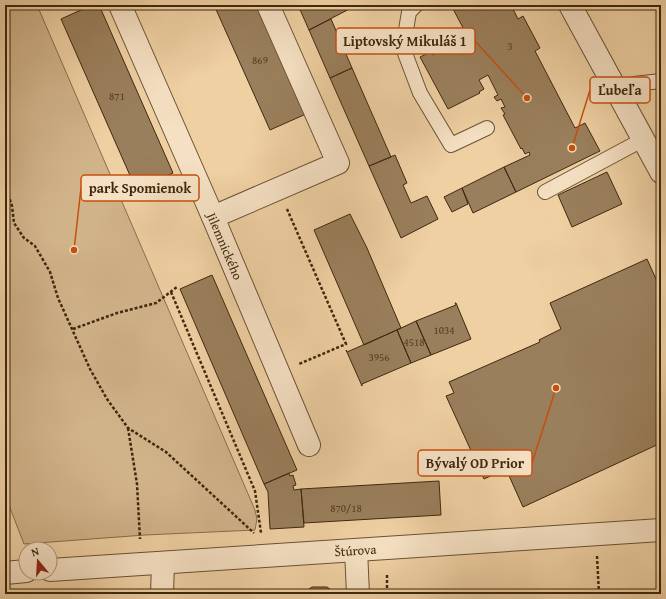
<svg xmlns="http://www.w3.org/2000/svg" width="666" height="599" font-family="'Gentium Book Plus',serif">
  <rect width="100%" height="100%" fill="#efd0a3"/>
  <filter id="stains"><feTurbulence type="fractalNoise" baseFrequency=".005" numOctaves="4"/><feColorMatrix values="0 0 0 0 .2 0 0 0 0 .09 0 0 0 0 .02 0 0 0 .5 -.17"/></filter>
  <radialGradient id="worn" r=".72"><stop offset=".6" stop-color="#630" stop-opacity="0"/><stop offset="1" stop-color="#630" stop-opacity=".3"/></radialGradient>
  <path fill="#d1b38a" stroke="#886e4c" d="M5 5H37L255 510 257 519 255 530 145 535 24 544 5 495Z"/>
  <path fill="#9a7f5c" stroke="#3e280f" d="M92 5H99L173 173 136 189 61 19Z
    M214 5H258L306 114 270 130Z
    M298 5H357L309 30Z
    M451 5H511L518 19 523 16 540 48 535 51 575 128 585 123 600 151 516 192 504 167 530 155 529 152 525 154 522 148 521 149 503 115 505 114 501 108 505 107 501 99 497 101 494 97 498 95 488 75 479 80 484 89 479 92 480 93 448 109 420 57 431 52 433 55 460 41 463 48 471 43Z
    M331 19 352 68 330 78 309 30Z
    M352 68 391 157 369 166 330 78Z
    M395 155 407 183 403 185 411 203 427 196 438 219 401 238 369 166Z
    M504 167 516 192 473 213 462 188Z
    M607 172 622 204 572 227 558 195Z
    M462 188 468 204 452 212 444 197Z
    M350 214 367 248 401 328 364 345 314 230Z
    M647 259 661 290V443L523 507 506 469 484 479 446 396 454 393 449 382 540 342 539 340 561 329 550 303Z
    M212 275 297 470 264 484 180 289Z
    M455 303H456L471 339 431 355 416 321 456 305Z
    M416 321 431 355 411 363 397 330Z
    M397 330 411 363 362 384V386L346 350 347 352Z
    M289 473 290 476 293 475 296 485 293 486 294 490 301 489 304 527 270 529 268 492 264 484Z
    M439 481 441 515 304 523 301 489Z
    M312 587H327L337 594H302Z
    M576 591V594H545V592Z"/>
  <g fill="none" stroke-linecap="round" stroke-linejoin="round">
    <g stroke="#6a5234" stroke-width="16">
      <path id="lane" d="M416 5 409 12 403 48 420 93 451 145 487 128
        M617 90 634 84 661 81
        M545 192 644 139"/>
    </g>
    <g stroke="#6a5234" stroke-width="24">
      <g id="street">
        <path id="s1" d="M120 5 213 217 309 445"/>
        <path d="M570 5 661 172"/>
        <path d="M213 217 338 163 268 5"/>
        <path d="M356 550 358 594"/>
        <path id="s2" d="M50 570 661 530"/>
        <path d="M5 573 26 571"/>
        <path d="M162 594 163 563"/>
      </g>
    </g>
    <path stroke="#3e280f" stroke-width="2.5" stroke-dasharray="3 2" stroke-linecap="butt" d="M5 185 12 206 14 223 24 238 35 246 50 272 58 298 90 369 107 399 128 428 166 452 254 533
      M287 209 346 344 299 364
      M171 292 255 491 261 533
      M73 329 117 313 156 303 177 287
      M128 428 137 484 140 539
      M597 556 599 594
      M387 575V594"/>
    <use href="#lane" stroke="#f5e0c3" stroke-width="14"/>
    <use href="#street" stroke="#f5e0c3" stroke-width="22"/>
  </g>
  <g text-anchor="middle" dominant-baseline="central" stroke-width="3" stroke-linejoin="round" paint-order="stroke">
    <g font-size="11" fill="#553e22">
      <text x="510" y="46">3</text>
      <text x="260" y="60">869</text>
      <text x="117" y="96">871</text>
      <text x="444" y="330">1034</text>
      <text x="414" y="342">4518</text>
      <text x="379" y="357">3956</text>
      <text x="346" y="508">870/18</text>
    </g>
    <g font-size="13" fill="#3e280f" stroke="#f5e0c3">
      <text stroke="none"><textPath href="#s1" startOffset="263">Jilemnického</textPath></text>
      <text stroke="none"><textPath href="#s2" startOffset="306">Štúrova</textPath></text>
    </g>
  </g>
  <path fill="none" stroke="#c64f0d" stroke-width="1.5" d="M527 98L475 41M572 148L590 90M74 250L81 188M556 388L532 463"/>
  <g fill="#c64f0d" stroke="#f5e0c3" stroke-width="1.5">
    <circle cx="527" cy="98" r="4"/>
    <circle cx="572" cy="148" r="4"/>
    <circle cx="74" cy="250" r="4"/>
    <circle cx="556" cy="388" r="4"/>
  </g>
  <g fill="#f5e0c3" stroke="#c64f0d" stroke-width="1.5">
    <rect x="336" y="28" width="139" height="26" rx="4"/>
    <rect x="590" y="77" width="60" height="26" rx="4"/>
    <rect x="81" y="175" width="118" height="26" rx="4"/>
    <rect x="418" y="450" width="114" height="26" rx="4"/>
  </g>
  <g font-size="14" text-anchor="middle" font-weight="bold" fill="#3e280f">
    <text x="405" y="46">Liptovský Mikuláš 1</text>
    <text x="620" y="95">Ľubeľa</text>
    <text x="140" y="193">park Spomienok</text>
    <text x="475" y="468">Bývalý OD Prior</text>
  </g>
  <rect width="666" height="599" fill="none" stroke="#efd0a3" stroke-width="20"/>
  <rect x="6" y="6" width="654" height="587" fill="none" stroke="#3e280f" stroke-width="2"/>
  <rect x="10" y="10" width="646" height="579" fill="none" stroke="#3e280f"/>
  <g transform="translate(38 561) rotate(342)"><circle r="19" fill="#f5e0c3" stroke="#ac967b"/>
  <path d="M0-3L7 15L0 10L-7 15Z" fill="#8f2418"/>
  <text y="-6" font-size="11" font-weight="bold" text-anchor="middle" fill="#3e280f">N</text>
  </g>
  <rect width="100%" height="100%" filter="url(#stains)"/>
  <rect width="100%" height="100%" fill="url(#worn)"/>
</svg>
